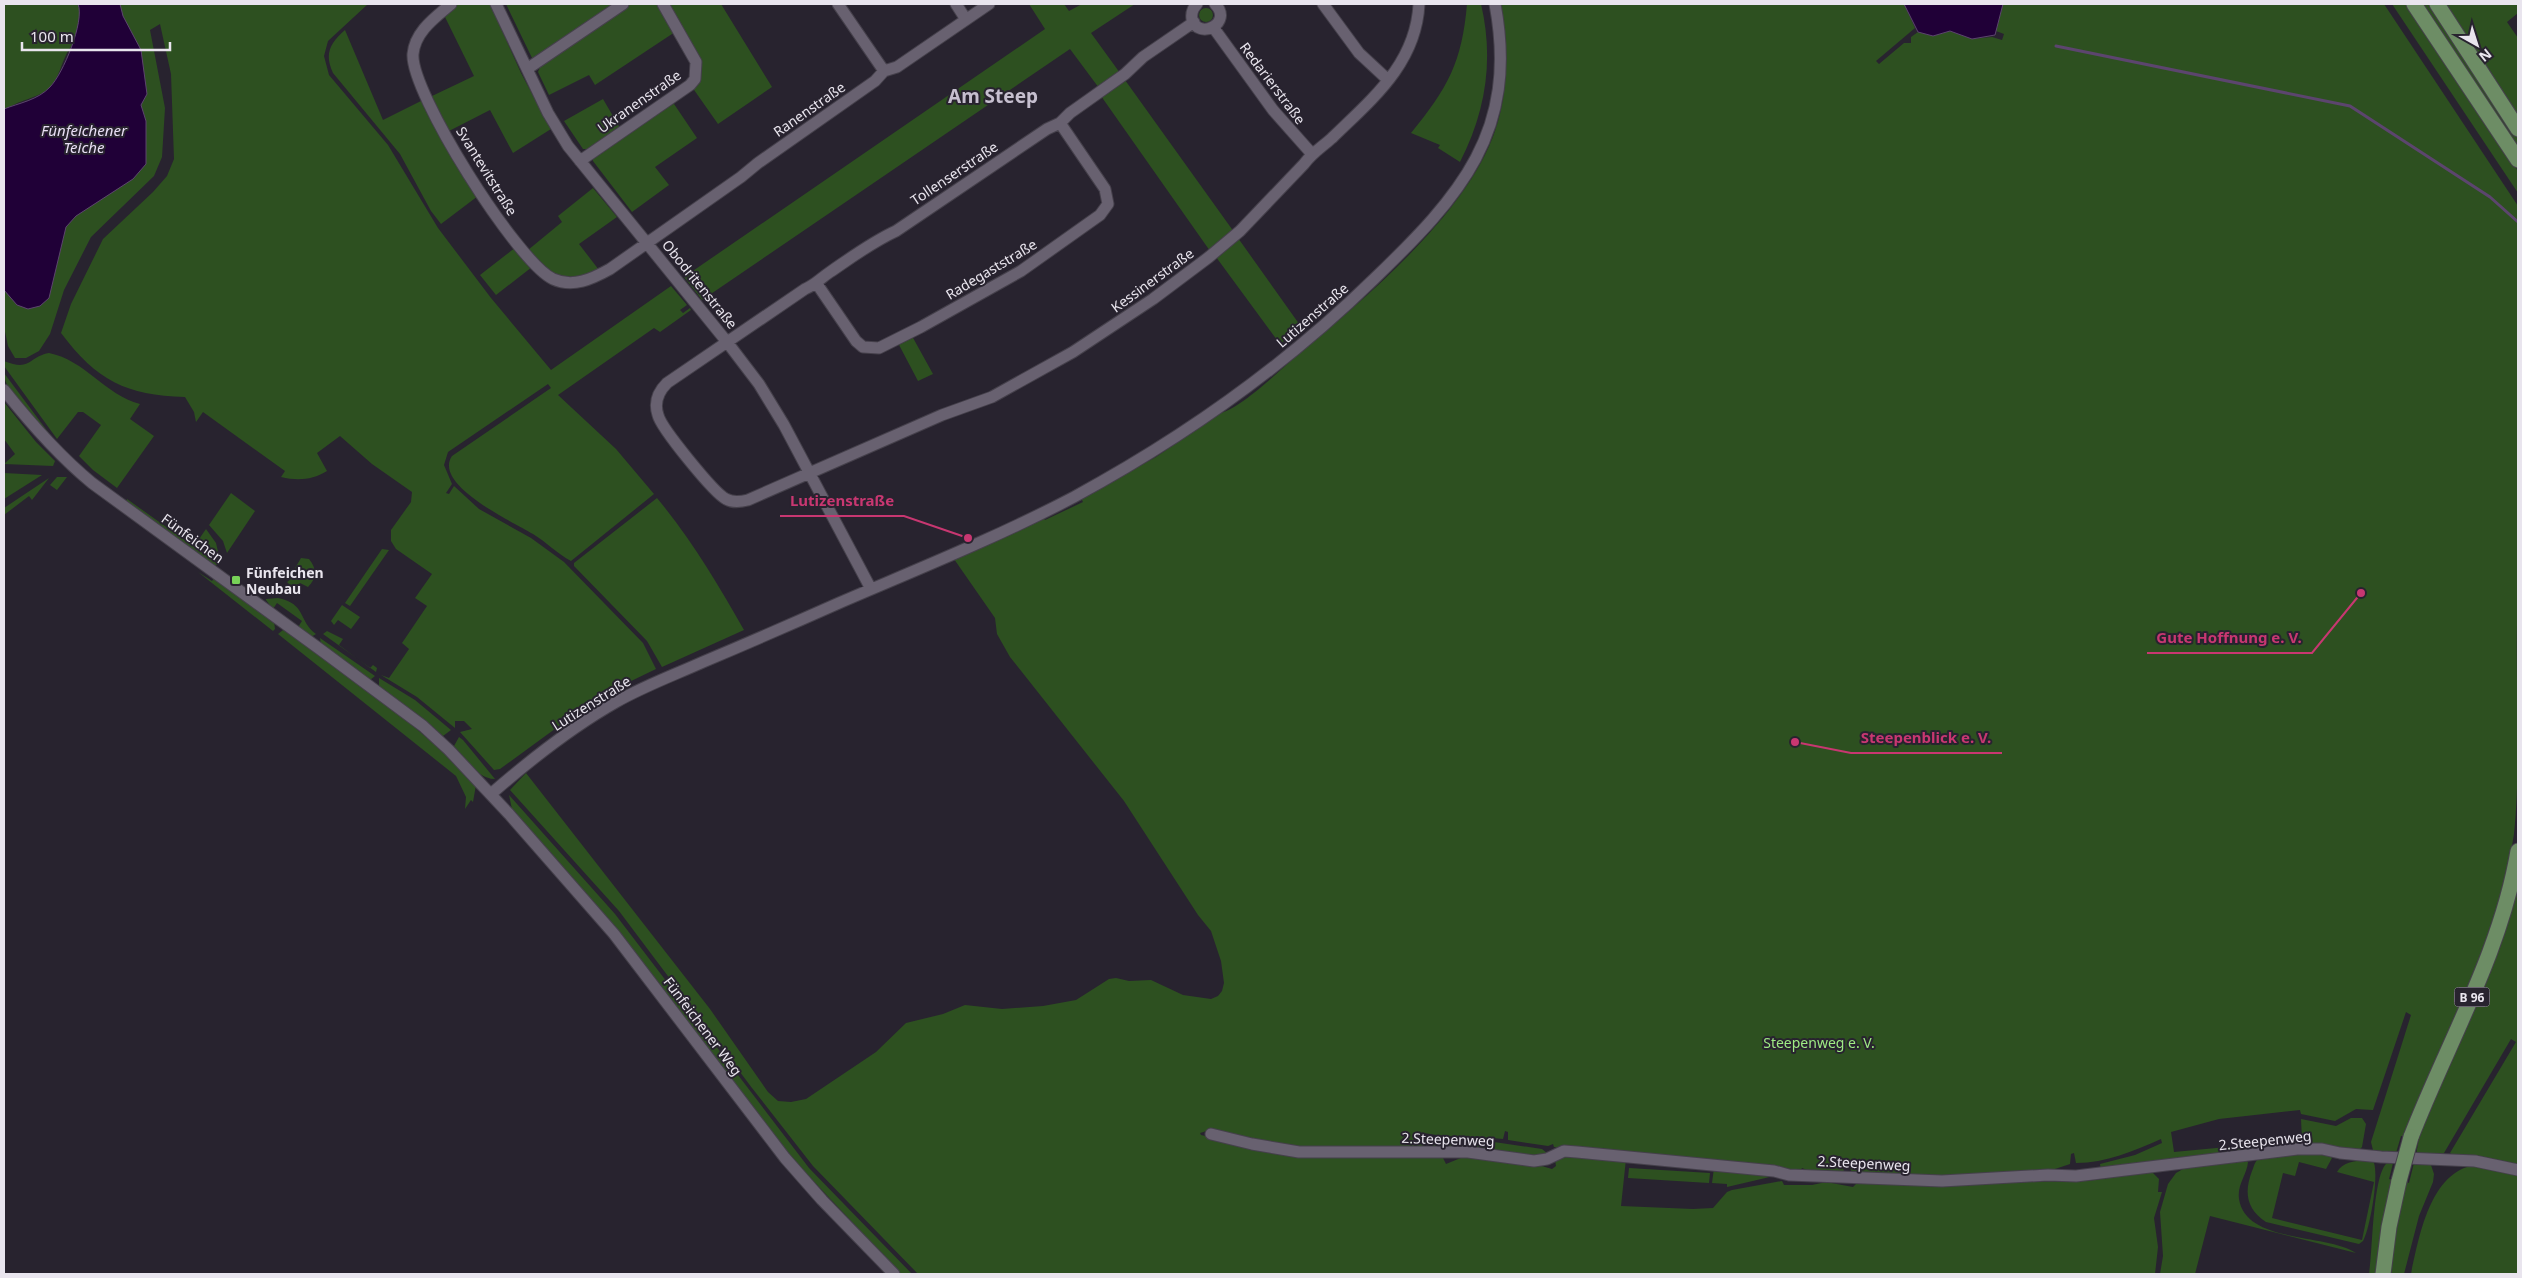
<svg xmlns="http://www.w3.org/2000/svg" width="2522" height="1278" font-family="'Noto Sans',sans-serif">
  <rect width="100%" height="100%" fill="#28232f"/>
  <path fill="#2d5020" d="M4 4H84L90 29C83 35 76 41 70 48 61 61 60 79 48 89 35 100 13 100 4 113Z
    M107 4H368L328 41 324 56 329 75 388 145 438 228 491 298 551 370 671 286 687 305 680 310 683 313 690 308 691 310 660 332 654 328 558 395 616 449 654 494 571 561C558 554 546 542 533 534 515 523 432 485 452 456L551 388 548 384 448 452 444 465 452 484 446 493 449 494 454 486 479 509 531 538 564 562 643 643 656 669 600 696 500 769 494 770 460 732 472 729 464 721H455V728L417 697 381 675 389 678 409 649 402 643 427 606 415 598 432 574 396 549 391 541V530L411 502 412 492 372 464 340 436 317 453 327 471C312 480 298 481 281 477L285 471 203 412 196 422 194 412 185 397C126 395 97 381 61 333L71 304 103 239 153 192 167 176 174 159 171 74 160 24 150 30 165 108 162 157 154 176 91 237 64 290 50 334 39 351 26 358H15L8 346 4 327V241Z
    M457 4H490L521 73 551 129 513 153 490 110 449 131 432 96 474 76 444 15Z
    M506 4H617L533 60Z
    M630 4H658L675 32 595 85 589 75 549 95 538 72 540 67Z
    M668 4H721L772 87 718 124 692 87 698 81Z
    M1029 4H1064L1069 11 1082 4H1135L1091 33 1120 73 1099 88 1070 49 702 300 684 277 1045 29Z
    M1467 4H1481C1494 59 1486 112 1460 162L1438 148 1440 145 1411 133C1448 88 1462 62 1467 4Z
    M1500 4H1904L1915 28 1876 61 1879 64 1904 43H1911V37L1918 32 1933 36 1950 31 1972 39 1992 37 2002 40 2004 34 1996 31 2003 4H2384L2518 206V595C2514 674 2522 756 2514 834 2497 942 2443 1035 2404 1136H2401L2396 1153 2373 1150 2371 1142 2411 1015 2406 1012 2373 1110 2356 1109 2335 1121 2301 1114 2300 1110 2219 1119 2171 1132 2174 1152 2302 1140 2301 1119 2336 1126 2351 1118H2362L2366 1124 2362 1147 2359 1150 2101 1170 2100 1164 2135 1155 2162 1143 2161 1139C2134 1151 2106 1163 2076 1163L2074 1153 2071 1154 2070 1164 2052 1170 1942 1178 1852 1173 1849 1164H1842L1844 1172H1812L1802 1168 1800 1172 1565 1149 1554 1147 1553 1144 1548 1146 1508 1140V1132L1505 1131 1503 1139C1476 1136 1448 1138 1424 1133L1426 1141 1424 1149 1295 1147 1291 1144 1290 1147 1210 1130 1200 1133 1201 1135 1251 1147 1442 1156 1446 1164 1468 1155 1535 1164 1552 1169 1556 1166 1555 1160 1566 1155 1626 1159 1621 1206 1693 1209 1713 1208 1727 1192 1732 1190 1782 1181 1784 1185H1812L1826 1182 1853 1187 1857 1183 2087 1181 2152 1172 2159 1179 2158 1192H2162L2154 1218 2158 1247 2155 1274H918L813 1166 752 1088 619 911 510 790 526 773 710 1009 768 1092 778 1101 791 1102 806 1099 876 1052 906 1023 943 1014 965 1005 1002 1009 1043 1006 1076 1000 1109 979 1116 978 1129 981 1151 980 1183 995 1211 999 1218 996 1222 991 1224 983 1221 961 1211 931 1198 915 1124 801 1010 657 997 634 995 618 954 559 1043 517 1045 520 1083 502 1081 498 1156 457 1220 413C1241 409 1283 367 1301 352 1367 297 1467 213 1495 131 1509 91 1508 45 1500 4Z
    M2392 4H2406L2518 171V193Z
    M2421 4H2431L2518 138V151Z
    M2443 4H2518V13L2507 22 2518 38V120Z
    M1199 15a7 7 0 1 1 14 0a7 7 0 1 1-14 0Z
    M345 30 383 120 425 99 478 196 441 224 431 211 400 154 333 73C324 54 330 43 345 30Z
    M1125 80 1234 232 1210 251 1101 96Z
    M603 99 620 128 589 149H583L564 121Z
    M672 101 697 138 655 167 669 185 632 212 593 161V156Z
    M593 188 617 217 579 244 599 270C560 287 555 277 528 250L562 222 558 216Z
    M1238 238 1302 328 1280 344 1216 257Z
    M516 247 532 267 496 295 480 275Z
    M912 336 933 374 918 381 898 343Z
    M49 353C85 360 105 395 140 404L130 419 154 436 117 488 93 470 79 456 101 425 83 412H78L57 439 4 366V361C31 372 28 357 49 353Z
    M4 373 54 440C39 426 4 394 4 373Z
    M4 402 36 442 55 461 53 466 4 464 15 454 4 439Z
    M4 473 42 475 4 499Z
    M57 477H67L57 490 50 485Z
    M49 478 32 500 29 496 4 515V508Z
    M231 493 255 511 227 553 223 541 209 525Z
    M657 498C691 539 718 584 744 630L662 667 647 641 574 566V563Z
    M127 499 218 564 215 566 126 502Z
    M206 529 216 543 220 560 197 542Z
    M382 549 389 550 350 606 345 603Z
    M301 558 309 559C317 569 317 578 308 587L300 583 293 588 287 582 295 576 294 570Z
    M198 572 212 581 214 578 274 621 275 629 273 631Z
    M278 598C307 604 298 621 316 634L311 637 298 627 302 621 277 603 273 609 266 600V599Z
    M342 605 360 617 351 629 338 620 334 625 331 621Z
    M283 630 287 631C352 680 421 725 476 785L473 802 471 800 465 809 466 797 456 776 278 634Z
    M327 631 343 639 339 645 370 668 373 665 377 668 376 672 323 634Z
    M320 638 375 676 370 680 321 644Z
    M379 678 415 700 451 730 443 736 379 687Z
    M459 737 463 740 495 779C477 779 465 758 454 746Z
    M509 795 615 914 809 1168 912 1274H901L788 1154 619 931 512 809Z
    M2518 884V1164L2475 1155H2453L2450 1153 2516 1042 2511 1039 2444 1153 2442 1155H2416L2419 1138 2437 1088 2485 985 2504 936Z
    M1474 1139 1542 1149 1548 1154 1547 1157 1429 1149 1430 1143 1435 1140Z
    M2295 1153 2329 1155 2332 1158 2326 1169 2299 1162 2295 1176 2283 1173 2272 1218 2362 1240 2374 1182 2337 1172C2344 1160 2361 1160 2373 1161 2380 1171 2370 1230 2363 1241L2359 1244 2266 1222C2246 1209 2244 1192 2252 1171 2254 1167 2254 1161 2260 1158 2269 1154 2285 1155 2295 1153Z
    M2245 1160 2248 1162C2247 1175 2237 1184 2239 1199 2246 1244 2327 1233 2356 1253L2210 1216 2195 1274H2160L2163 1256 2160 1212 2168 1184 2176 1173 2183 1169Z
    M2388 1162 2393 1163 2389 1179 2392 1180 2377 1274H2369C2373 1253 2372 1173 2388 1162Z
    M2414 1163 2431 1165 2434 1174 2433 1182 2419 1216 2404 1274H2391L2396 1230 2406 1182 2409 1183Z
    M2475 1165 2518 1174V1274H2411C2419 1237 2430 1172 2475 1165Z
    M1629 1168 1710 1173 1709 1183 1628 1178Z
    M1714 1168 1774 1176 1727 1187V1184L1712 1183Z"/>
  <path fill="#200037" stroke="#5c456e" d="M78 4H120L123 16 141 50 147 94 141 105 146 121V164L133 179 76 216 66 227 49 298 40 306 28 309 17 305 4 290V109C19 103 38 100 50 87 63 74 85 21 78 4Z
    M1904 4H2003L1995 35 1972 39 1950 31 1933 36 1918 32Z"/>
  <g fill="none" stroke-linecap="round" stroke-linejoin="round">
    <path stroke="#5c456e" stroke-width="3" d="M2056 46 2350 106 2490 197 2518 222"/>
    <g stroke="#45404b" stroke-width="13">
      <path id="minor" d="M451 4C436 17 415 31 413 54 410 92 517 262 553 279 573 288 592 279 610 269L741 177 758 163 875 81 884 71 897 67 989 4
        M496 4 548 113 568 146 727 342 759 384 784 425 871 589
        M838 4 884 71
        M956 4 965 18
        M1197 4C1193 8 1191 13 1192 19 1198 41 1234 23 1215 4
        M1323 4 1359 53 1387 79
        M1194 22 1143 57 1125 74 1070 113 1060 123 1047 129 896 231C872 242 852 257 830 272 821 278 815 285 805 289L667 383C658 392 654 403 658 415 661 428 714 493 726 499 733 503 740 502 748 500L942 415 992 397 1073 352 1153 299 1209 257 1240 231 1304 164C1312 153 1322 147 1332 138 1372 99 1416 64 1419 4
        M1213 27 1273 110 1312 154
        M527 69 623 4
        M580 161 690 85 695 79 696 62 663 4
        M817 284 856 341 863 347 879 348 921 327 1021 271 1100 215 1108 204 1105 189 1060 123
        M4 390C31 424 58 455 92 483L321 650 423 726 449 750 509 814 614 934 785 1158 822 1200 894 1274
        M491 794C530 760 572 727 616 702 644 686 674 675 703 662 748 643 794 623 839 603 918 569 998 537 1074 497 1183 438 1285 366 1374 279 1460 196 1519 132 1495 4
        M1211 1134 1252 1144 1299 1152H1468L1534 1161 1547 1159 1564 1151 1577 1152 1774 1171 1789 1175 1942 1181 2048 1175 2076 1176 2297 1149H2322L2340 1153 2381 1157 2475 1161 2518 1170"/>
    </g>
    <g stroke="#45404b" stroke-width="17">
      <path id="primary" d="M2414 4 2518 160
        M2437 4 2518 129
        M2411 1137C2448 1042 2501 952 2518 851
        M2383 1274 2389 1227 2399 1181"/>
    </g>
    <use href="#minor" stroke="#686170" stroke-width="11"/>
    <use href="#primary" stroke="#6d8d65" stroke-width="15"/>
    <g stroke="#45404b" stroke-width="17" stroke-linecap="butt">
      <path id="primary-bridge" d="M2399 1181 2411 1137"/>
    </g>
    <use href="#primary-bridge" stroke="#6d8d65" stroke-width="15"/>
  </g>
  <rect fill="#78d158" stroke="#28232f" stroke-width="2" x="231" y="575" width="10" height="10" rx="2.5"/>
  <g text-anchor="middle" dominant-baseline="central" stroke-width="4" stroke-linejoin="round" paint-order="stroke">
    <rect fill="#28232f" stroke="#afabb5" stroke-width="1" x="2454.5" y="987.5" width="35" height="19" rx="4"/>
    <g font-size="12" font-weight="bold" fill="#e9e5ee">
      <text x="2472" y="997">B 96</text>
    </g>
    <g font-size="14" fill="#e9e5ee" stroke="#28232f">
      <text transform="translate(1273 83) rotate(53)">Redarierstraße</text>
      <text transform="translate(639 101) rotate(-35)">Ukranenstraße</text>
      <text transform="translate(809 109) rotate(-35)">Ranenstraße</text>
      <text transform="translate(487 171) rotate(58)">Svantevitstraße</text>
      <text transform="translate(954 173) rotate(-34)">Tollenserstraße</text>
      <text transform="translate(991 269) rotate(-31)">Radegaststraße</text>
      <text transform="translate(1152 280) rotate(-36)">Kessinerstraße</text>
      <text transform="translate(700 284) rotate(51)">Obodritenstraße</text>
      <text transform="translate(1312 315) rotate(-41)">Lutizenstraße</text>
      <text transform="translate(193 538) rotate(36)">Fünfeichen</text>
      <text transform="translate(591 703) rotate(-32)">Lutizenstraße</text>
      <text transform="translate(703 1026) rotate(53)">Fünfeichener Weg</text>
      <text transform="translate(1448 1139) rotate(2)">2.Steepenweg</text>
      <text transform="translate(2265 1140) rotate(-6)">2.Steepenweg</text>
      <text transform="translate(1864 1163) rotate(3)">2.Steepenweg</text>
    </g>
    <g font-size="14" font-weight="bold" fill="#e9e5ee" stroke="#28232f" text-anchor="start">
      <text x="246" y="572">Fünfeichen<tspan x="246" dy="16">Neubau</tspan></text>
    </g>
    <g font-size="14" fill="#9eeb84" stroke="#28232f">
      <text x="1819" y="1042">Steepenweg e. V.</text>
    </g>
    <g font-size="15" font-style="italic" fill="#e9dff5" stroke="#28232f">
      <text x="84" y="130">Fünfeichener<tspan x="84" dy="17">Teiche</tspan></text>
    </g>
    <g font-size="19" font-weight="bold" fill="#c6bfcf" stroke="#28232f">
      <text x="993" y="96">Am Steep</text>
    </g>
  </g>
  <path fill="none" stroke="#c83771" stroke-width="2" d="M968 538L904 516H780M2361 593L2312 653H2147M1795 742L1851 753H2002"/>
  <g fill="#c83771" stroke="#28232f" stroke-width="2">
    <circle cx="968" cy="538" r="5"/>
    <circle cx="2361" cy="593" r="5"/>
    <circle cx="1795" cy="742" r="5"/>
  </g>
  <g font-size="15" text-anchor="middle" font-weight="bold" fill="#c83771" stroke="#28232f" stroke-width="4" stroke-linejoin="round" paint-order="stroke">
    <text x="842" y="506">Lutizenstraße</text>
    <text x="2229" y="643">Gute Hoffnung e. V.</text>
    <text x="1926" y="743">Steepenblick e. V.</text>
  </g>
  <rect width="2522" height="1278" fill="none" stroke="#e9e5ee" stroke-width="10"/>
  <g transform="translate(2477 45) rotate(141)" stroke="#28232f" stroke-width="4" paint-order="stroke">
  <path d="M0-4L9 19L0 12L-9 19Z" fill="#e9e5ee"/>
  <text y="-8" font-size="14" font-weight="bold" text-anchor="middle" fill="#e9e5ee">N</text>
  </g>
  <path d="M22 42v8h148v-8" fill="none" stroke="#e9e5ee" stroke-width="2.5"/>
  <text x="30" y="42" font-size="15" fill="#e9e5ee" stroke="#28232f" stroke-width="4" paint-order="stroke">100 m</text>
</svg>
